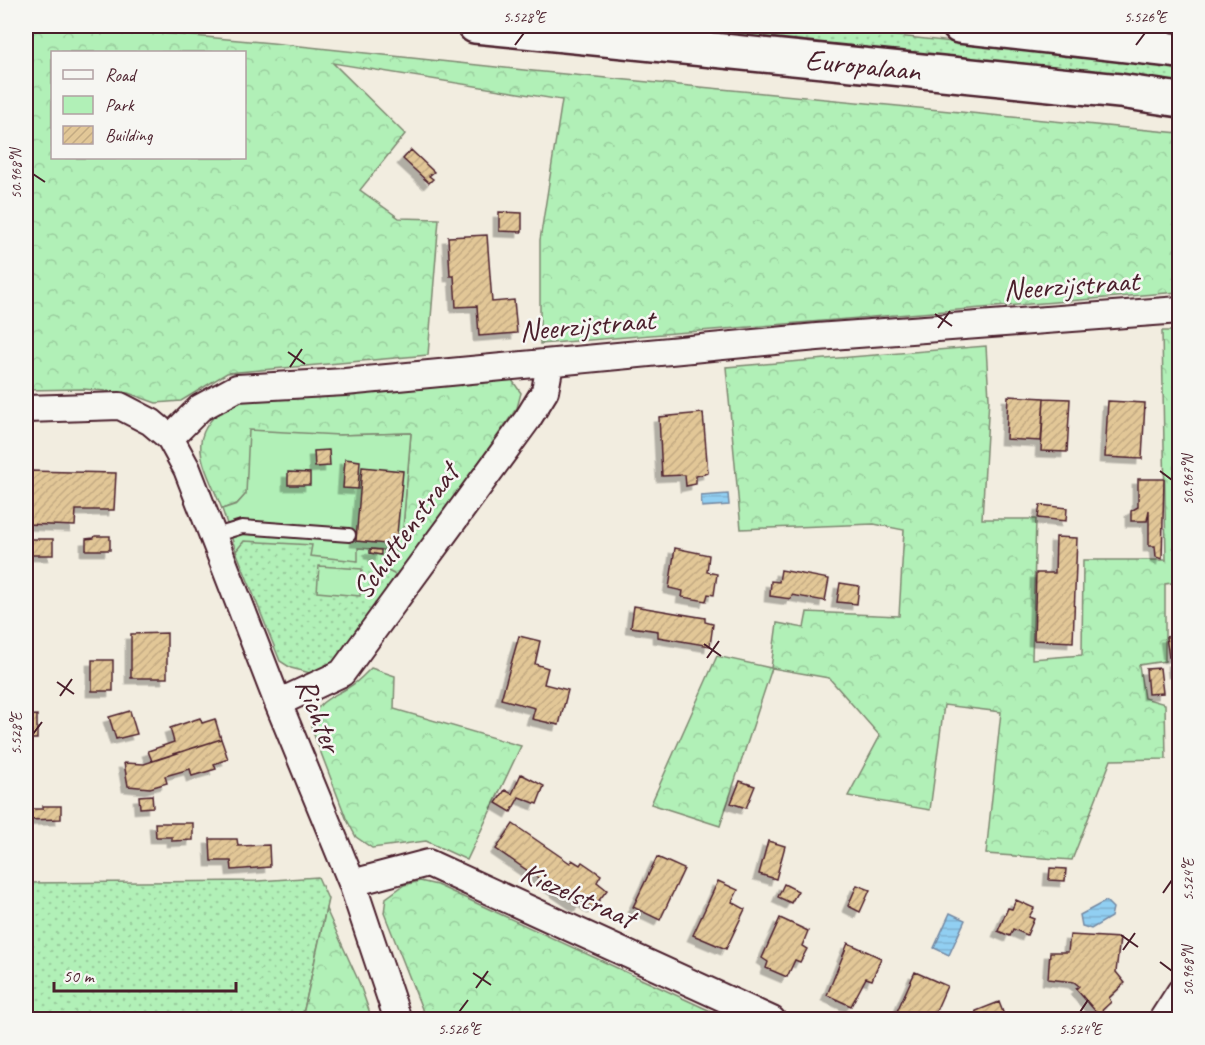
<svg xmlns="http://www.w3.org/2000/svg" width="1205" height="1045" font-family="Caveat,sans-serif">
  <defs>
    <pattern id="green-dots" width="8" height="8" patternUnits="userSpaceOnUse" patternTransform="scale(1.5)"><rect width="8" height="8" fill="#b1f0b7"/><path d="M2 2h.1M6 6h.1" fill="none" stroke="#9acd9e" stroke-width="1.8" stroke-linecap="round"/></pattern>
    <pattern id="forest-crowns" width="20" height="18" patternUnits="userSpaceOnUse" patternTransform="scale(1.5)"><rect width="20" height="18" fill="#b1f0b7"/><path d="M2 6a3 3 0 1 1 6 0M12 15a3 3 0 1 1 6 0" fill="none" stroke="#9acd9e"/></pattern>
    <pattern id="water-rules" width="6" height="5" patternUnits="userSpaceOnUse" patternTransform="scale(1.5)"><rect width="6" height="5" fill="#91cff2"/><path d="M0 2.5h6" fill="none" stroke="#7fb1d0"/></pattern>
    <pattern id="building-hatch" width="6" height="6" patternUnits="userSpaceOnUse" patternTransform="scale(1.5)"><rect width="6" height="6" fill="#e2c797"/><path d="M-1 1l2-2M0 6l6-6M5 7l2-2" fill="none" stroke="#c3aa82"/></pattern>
    <filter id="shadow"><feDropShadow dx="-5.5" dy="5.5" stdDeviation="0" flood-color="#0004"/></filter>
  </defs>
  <rect width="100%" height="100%" fill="#f2ede0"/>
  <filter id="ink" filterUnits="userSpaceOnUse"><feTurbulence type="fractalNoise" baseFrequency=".0167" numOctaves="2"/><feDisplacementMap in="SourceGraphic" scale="12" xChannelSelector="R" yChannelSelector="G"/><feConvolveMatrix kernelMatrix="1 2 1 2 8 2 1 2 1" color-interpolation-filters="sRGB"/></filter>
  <g filter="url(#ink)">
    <path fill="url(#green-dots)" stroke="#7e8871" stroke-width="1.5" d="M631 26H808L1179 67V85Z
      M244 537 385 546 386 570 398 576 336 663 310 673 291 668 280 661 236 551Z
      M318 877 328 899 302 1019H26V883L258 881Z"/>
    <path fill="url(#forest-crowns)" stroke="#7e8871" stroke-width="1.5" fill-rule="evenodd" d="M26 26H83L272 43 533 71 1179 133V292L540 344V240L562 100 333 63 405 134 360 190 399 218 439 219 428 355 227 373 181 401 156 403 128 393 83 389 26 390ZM244 52V158H52V52Z
      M1162 331H1179V582L1165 584V661L1139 665 1144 698 1165 704 1166 759 1111 760 1072 860 986 854 1001 712 944 705 930 810 848 796 880 736 829 678 772 668 720 826 651 804 717 656 771 668 777 623 804 628 807 612 899 616 904 530 874 524 741 529 726 367 986 346 989 399 982 519H1036L1032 659 1082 655 1083 560H1166Z
      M494 379 512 380 521 393 517 408 398 576 386 570 384 550 401 551 411 433 339 435 246 494 237 504 222 509C203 461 181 436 233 401Z
      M371 668 395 676 394 709 521 746 467 860 426 841 372 848 356 837 346 818 311 727C317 699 328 700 349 687 357 683 364 675 371 668Z
      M420 881 437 885 717 1014 715 1020 426 1019 384 913 386 898 404 885Z
      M326 909 359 982 372 1019H302Z"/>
    <path fill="#b1f0b7" stroke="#7e8871" stroke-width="1.5" d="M249 430 339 435 411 433 401 551 358 548V561L310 556 312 545 244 541 236 551 222 509 237 504 246 494Z
      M319 566 362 569 360 596 317 592Z"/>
    <path fill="url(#water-rules)" stroke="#7589a2" stroke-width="1.5" d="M728 494 729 505 702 507 701 496Z
      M1106 901 1113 908 1111 917 1091 929 1082 926 1080 915Z
      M950 913 965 920 949 955 934 948Z"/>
    <path fill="url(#building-hatch)" stroke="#4a1f2b" stroke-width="1.5" filter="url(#shadow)" d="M411 150 434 172 429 176 433 179 429 183 403 159Z
      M499 212 522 213V232L499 231Z
      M487 235 492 302 514 300 517 333 479 336 477 306 456 307 454 276H450L448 237Z
      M1008 396 1044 398 1041 441 1006 439Z
      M1044 398 1070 399 1067 452 1041 451Z
      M1108 401 1145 403 1142 459 1105 457Z
      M703 413 708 473 696 476V484L686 486 685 475 662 476 659 417Z
      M329 450 330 466 315 467 314 451Z
      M345 459 360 461 358 489 343 488Z
      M362 467 403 471 396 545 356 541Z
      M28 471 116 473 114 510H76L75 526 26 524Z
      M288 472 310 473V485H288Z
      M1138 479H1164L1162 559 1156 557 1155 546H1149V510L1147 521H1131V511L1138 507Z
      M1040 505 1067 508 1066 521 1038 518Z
      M95 536H110V550H86V539L94 538Z
      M1056 537 1077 538 1073 642 1034 640 1036 573H1055Z
      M27 539H53V555H27Z
      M675 548 709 555 707 572 717 574 714 595 708 594 706 601 682 597 683 591 669 588Z
      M370 549 381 550V555L370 553Z
      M781 570 829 579 825 601 792 595 791 599 770 596 771 581 779 582Z
      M840 583 859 586 857 604 837 602Z
      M634 606 705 618V622L713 624 710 646 658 637V631L631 627Z
      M167 633V678H131V634Z
      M1180 635V655L1169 657 1166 637Z
      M519 636 540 641 535 664 548 668 544 684 568 690 559 725 532 719 535 708 501 699Z
      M92 660H113V691H92Z
      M1180 660V672H1174L1173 661Z
      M1160 668 1163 693 1148 694 1146 669Z
      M130 711 137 734 116 739 109 717Z
      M37 715V739H26V716Z
      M200 718 202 723 215 719 221 739 152 761 148 751 174 742 170 728Z
      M221 739 228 759 214 764 216 769 192 776 190 769 165 776 167 783 150 788 128 786 124 763 144 764Z
      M521 774 544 786 537 804 519 797 511 812 496 803 505 790 512 794Z
      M740 781 755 786 746 808 731 803Z
      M152 795 153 807 140 808 139 796Z
      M43 806H61V819L26 820V809H43Z
      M155 823H193V840L172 841V837H156Z
      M513 824 570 863 572 860 580 865 582 862 601 875 597 882 607 890 593 908 583 901 579 906 496 849Z
      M210 839H237L238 846 269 845 270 867 232 870 231 861H211Z
      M768 841 785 846 776 879 759 874Z
      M657 857 684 869 660 920 633 907Z
      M1050 868 1066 869 1065 881 1049 880Z
      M718 881 738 890 732 902 745 909 726 949 693 935Z
      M784 884 798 891 791 903 778 897Z
      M857 885 870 890 860 912 848 906Z
      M1016 900 1034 908 1029 917 1034 919 1027 935 1013 929 1010 936 998 931 1008 908 1012 909Z
      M780 918 808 931 802 946 807 949 800 962 795 960 787 977 766 968 768 962 762 958Z
      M1070 935 1120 938 1116 972 1125 983 1109 998 1111 1002 1098 1014 1076 989 1079 986 1074 982 1048 979 1050 952H1068Z
      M848 943 881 958 872 980 866 978 851 1006 827 995Z
      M915 972 947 986 932 1020H893Z
      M999 1002 1006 1020H973L976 1011Z"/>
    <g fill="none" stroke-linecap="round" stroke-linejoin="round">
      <g stroke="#4a1f2b" stroke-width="16">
        <path id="service" d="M213 536 242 527 349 535"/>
      </g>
      <g stroke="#4a1f2b" stroke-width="30">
        <path id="minor" d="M26 409 120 406 151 422 170 438 187 469 278 703 352 883 398 1020
          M170 438 200 408 237 388 345 382 817 337 1180 310
          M278 703 342 673 527 420 545 391 550 364
          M352 883 428 863 772 1020
          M1162 1020 1180 992"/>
      </g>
      <g stroke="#4a1f2b" stroke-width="38">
        <path id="trunk" d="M475 26 1120 91 1180 100
          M959 26 1180 51"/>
      </g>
      <use href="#service" stroke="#f6f6f2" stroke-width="12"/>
      <use href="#minor" stroke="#f6f6f2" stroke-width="26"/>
      <use href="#trunk" stroke="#f6f6f2" stroke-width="33"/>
    </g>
  </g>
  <path fill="none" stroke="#4a1f2b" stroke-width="2" d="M515 45 524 33M1136 45 1145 33M33 174 45 182M935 314 952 326M938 328 950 311M288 352 305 364M290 367 302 349M1160 471 1172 480M704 644 721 656M707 658 719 641M57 682 74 694M60 696 72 679M33 734 42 722M1163 893 1172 880M1121 935 1138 947M1123 950 1135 933M1160 962 1172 971M473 973 491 985M476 988 488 971M459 1012 468 1000M1080 1012 1088 1000"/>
  <g text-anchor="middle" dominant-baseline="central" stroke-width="5" stroke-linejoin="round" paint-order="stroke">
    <g font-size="30" fill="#4a1f2b" stroke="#f6f6f2">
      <text transform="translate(863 65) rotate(6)">Europalaan</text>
      <text transform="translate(1071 285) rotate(-4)">Neerzijstraat</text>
      <text transform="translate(587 325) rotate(-5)">Neerzijstraat</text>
      <text transform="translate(405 531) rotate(-54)">Schuttenstraat</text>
      <text transform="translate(319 715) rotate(68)">Richter</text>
      <text transform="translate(578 895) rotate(24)">Kiezelstraat</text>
    </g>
  </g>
  <rect width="1205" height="1045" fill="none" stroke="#f6f6f2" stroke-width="66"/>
  <rect x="51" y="51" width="195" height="108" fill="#f6f6f2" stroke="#b1a0a2" stroke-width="1.5"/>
  <rect x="63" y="70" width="30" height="9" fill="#f6f6f2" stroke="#b1a0a2" stroke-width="1.5"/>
  <text x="105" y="81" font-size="18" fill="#4a1f2b">Road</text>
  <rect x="63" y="96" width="30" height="18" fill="#b1f0b7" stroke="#b1a0a2" stroke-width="1.5"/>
  <text x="105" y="111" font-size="18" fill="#4a1f2b">Park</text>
  <rect x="63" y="126" width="30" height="18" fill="url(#building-hatch)" stroke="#b1a0a2" stroke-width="1.5"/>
  <text x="105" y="141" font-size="18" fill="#4a1f2b">Building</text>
  <path d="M54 982v9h182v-9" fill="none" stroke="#4a1f2b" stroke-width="3"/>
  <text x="63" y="982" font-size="18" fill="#4a1f2b" stroke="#f6f6f2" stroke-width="4.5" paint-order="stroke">50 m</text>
  <rect x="33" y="33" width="1139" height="979" fill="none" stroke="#4a1f2b" stroke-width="2"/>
  <g font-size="15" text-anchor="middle" fill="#4a1f2b">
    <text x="524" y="22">5.528°E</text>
    <text x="1145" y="22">5.526°E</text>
    <text transform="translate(16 174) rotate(-90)" y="5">50.968°N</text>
    <text transform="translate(1188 480) rotate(-90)" y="5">50.967°N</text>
    <text transform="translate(16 734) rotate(-90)" y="5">5.528°E</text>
    <text transform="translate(1188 880) rotate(-90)" y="5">5.524°E</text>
    <text transform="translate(1188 971) rotate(-90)" y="5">50.968°N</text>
    <text x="459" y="1034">5.526°E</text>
    <text x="1080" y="1034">5.524°E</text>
  </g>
</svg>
